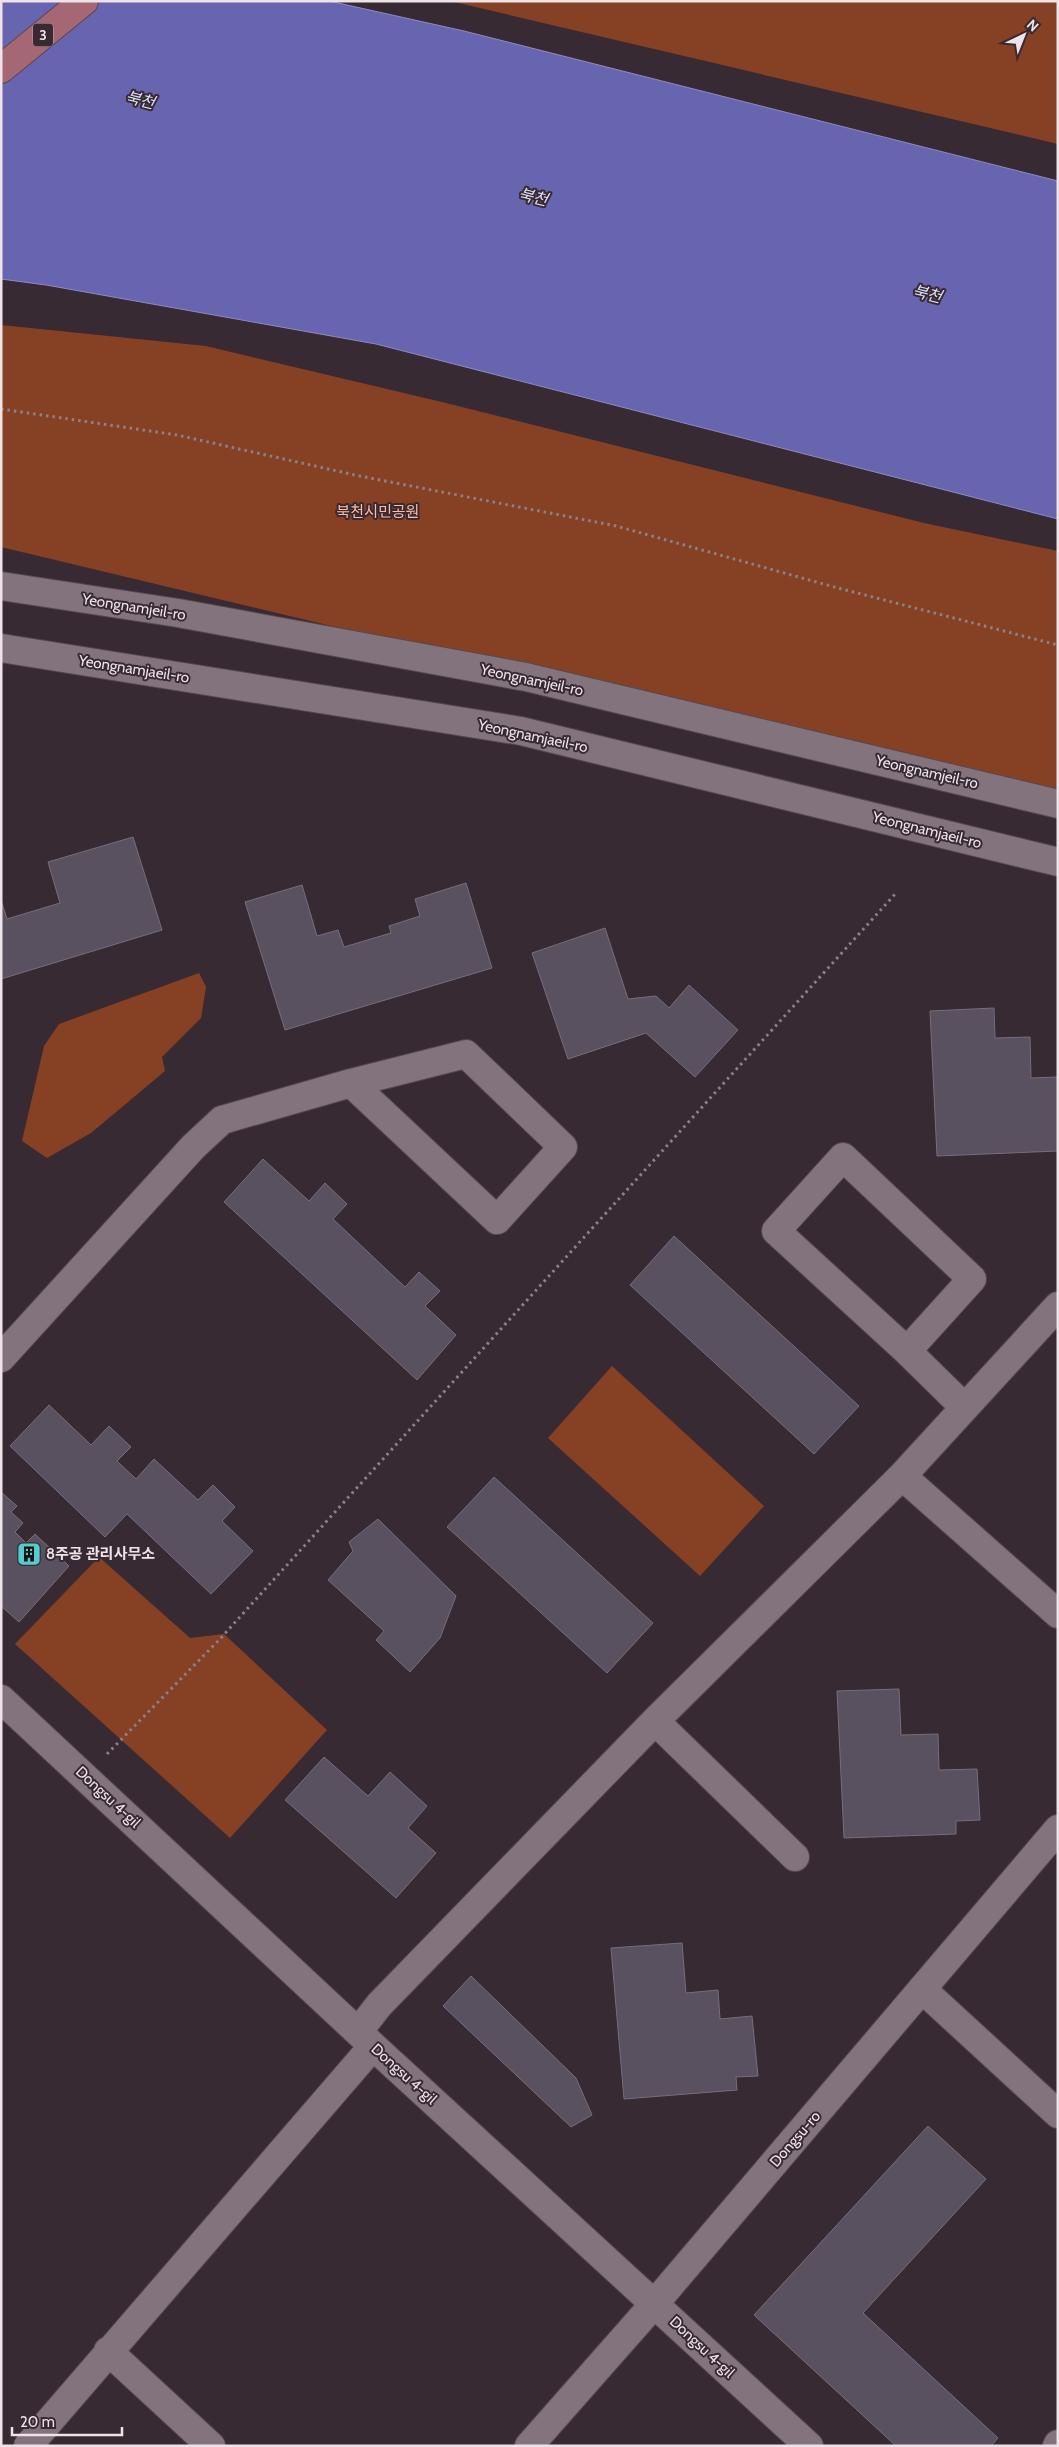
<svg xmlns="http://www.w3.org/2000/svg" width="1059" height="2447" font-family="Cabin,'Noto Sans KR',sans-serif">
  <rect width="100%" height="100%" fill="#382a33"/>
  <path fill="#864024" d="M450 1H1058V144Z
    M1 325 206 346 446 403 924 523 1058 551V800L1 547Z
    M199 973 206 987 201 1018 162 1057 165 1071 91 1133 47 1158 22 1141 44 1046 59 1024Z
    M612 1366 764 1506 700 1576 548 1438Z
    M99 1557 190 1638 224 1634 327 1730 230 1838 15 1644Z"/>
  <path fill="#6765b0" stroke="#8f8bc1" d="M1 1H329L464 31 1058 181V519L376 344 46 285 1 279Z"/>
  <path fill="#5a5160" stroke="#776d7c" d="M133 837 162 930 1 979V900L7 919 60 903 48 862Z
    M466 883 492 968 285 1030 245 902 302 885 317 936 338 930 344 947 391 933 389 926 420 916 415 899Z
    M605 928 628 999 656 996 669 1008 689 985 738 1030 695 1077 646 1033 568 1059 532 953Z
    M994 1008 995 1038 1030 1037 1031 1078 1058 1077V1151L937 1156 930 1011Z
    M263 1159 309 1201 325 1183 347 1204 333 1219 405 1287 419 1272 440 1291 425 1306 456 1335 417 1380 224 1202Z
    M674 1236 859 1406 814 1454 630 1285Z
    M49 1405 91 1445 109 1426 131 1447 117 1461 136 1479 154 1459 198 1500 213 1485 235 1507 222 1521 253 1551 211 1594 127 1514 105 1537 10 1446Z
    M494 1477 653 1623 607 1673 447 1527Z
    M1 1492 17 1506 11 1512 23 1523 15 1532 26 1543 35 1534 69 1566 19 1622 1 1606Z
    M378 1519 456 1596 440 1638 410 1672 376 1640 384 1631 328 1580 353 1551 349 1542Z
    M899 1689 901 1735 938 1734 939 1770 977 1769 980 1820 956 1821V1834L844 1838 837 1691Z
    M324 1757 368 1796 390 1772 427 1806 408 1828 436 1853 396 1898 285 1800Z
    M682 1943 686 1993 718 1990 720 2019 752 2016 758 2076 736 2077 737 2090 624 2099 611 1948Z
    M471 1976 576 2078 592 2115 571 2127 443 2006Z
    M928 2126 986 2179 863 2313 998 2438 991 2446H896L754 2315Z"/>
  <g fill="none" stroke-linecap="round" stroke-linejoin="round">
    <g stroke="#554950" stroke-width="30">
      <path id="minor" d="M1 586 178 613 526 677 1058 804
        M1 648 521 731 1058 862
        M907 1351 776 1231 843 1157 972 1279 907 1351 964 1407
        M1 1358 193 1147 222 1120 351 1083 466 1054 563 1147 497 1220 351 1083
        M902 1476 1058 1614
        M1 1699 373 2046 809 2446
        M655 1721 795 1857
        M923 1990 1058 2114
        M358 2032 379 2005 655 1721 902 1476 1058 1306
        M108 2351 211 2446
        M28 2446 373 2046
        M529 2446 655 2303 1058 1829
        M1057 2446 1058 2444"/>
    </g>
    <g stroke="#554950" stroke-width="30">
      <path id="major" d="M1 69 84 1"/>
    </g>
    <path stroke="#8d8189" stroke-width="3" stroke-dasharray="2.5 4" stroke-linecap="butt" d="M1 409 177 435 355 475 616 526 838 588 1058 645
      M107 1754 219 1640 897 892"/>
    <use href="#minor" stroke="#83737c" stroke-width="28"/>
    <use href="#major" stroke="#a66774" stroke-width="28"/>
  </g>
  <defs>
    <g id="building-square" transform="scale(1.25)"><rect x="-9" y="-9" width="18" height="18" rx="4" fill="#52cdcc" stroke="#382a33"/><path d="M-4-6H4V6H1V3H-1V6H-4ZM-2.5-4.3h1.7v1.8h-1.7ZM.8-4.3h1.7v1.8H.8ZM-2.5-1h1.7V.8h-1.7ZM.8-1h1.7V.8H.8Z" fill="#111"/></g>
  </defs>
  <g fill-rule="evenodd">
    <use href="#building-square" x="29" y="1554"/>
  </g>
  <g text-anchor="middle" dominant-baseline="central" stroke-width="4" stroke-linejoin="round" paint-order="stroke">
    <rect fill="#382a33" stroke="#b7acb2" stroke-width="1" x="33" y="23.5" width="20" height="23" rx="4"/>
    <g font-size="14" font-weight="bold" fill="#ede3e9">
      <text x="43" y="35">3</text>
    </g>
    <g font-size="15" fill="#ffbaa1" stroke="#382a33">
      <text x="378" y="512">북천시민공원</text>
    </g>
    <g font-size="15" fill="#ede3e9" stroke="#382a33">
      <text transform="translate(134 607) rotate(9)">Yeongnamjeil-ro</text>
      <text transform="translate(134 669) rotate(9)">Yeongnamjaeil-ro</text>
      <text transform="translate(532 680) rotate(12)">Yeongnamjeil-ro</text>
      <text transform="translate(533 736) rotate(12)">Yeongnamjaeil-ro</text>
      <text transform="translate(927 772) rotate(13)">Yeongnamjeil-ro</text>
      <text transform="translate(927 830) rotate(14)">Yeongnamjaeil-ro</text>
      <text transform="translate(108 1797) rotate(43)">Dongsu 4-gil</text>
      <text transform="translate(404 2074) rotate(42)">Dongsu 4-gil</text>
      <text transform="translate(795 2139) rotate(-49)">Dongsu-ro</text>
      <text transform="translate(702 2347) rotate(43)">Dongsu 4-gil</text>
    </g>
    <g font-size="15" font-weight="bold" fill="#ede3e9" stroke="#382a33" text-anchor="start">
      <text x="46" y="1554">8주공 관리사무소</text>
    </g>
    <g font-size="16" font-style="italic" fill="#e0e1f7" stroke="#382a33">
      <text transform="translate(140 100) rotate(14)">북천</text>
      <text transform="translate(533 197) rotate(14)">북천</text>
      <text transform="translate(927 294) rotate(14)">북천</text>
    </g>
  </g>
  <rect width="1059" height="2447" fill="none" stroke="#ede3e9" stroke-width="5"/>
  <g transform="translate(1024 35) rotate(43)" stroke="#382a33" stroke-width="4" paint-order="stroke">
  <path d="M0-4L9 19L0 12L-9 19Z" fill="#ede3e9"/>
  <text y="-8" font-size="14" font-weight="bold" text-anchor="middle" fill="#ede3e9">N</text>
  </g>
  <path d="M12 2427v8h110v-8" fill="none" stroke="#ede3e9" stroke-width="2.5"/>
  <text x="20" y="2427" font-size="15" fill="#ede3e9" stroke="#382a33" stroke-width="4" paint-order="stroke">20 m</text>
</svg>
